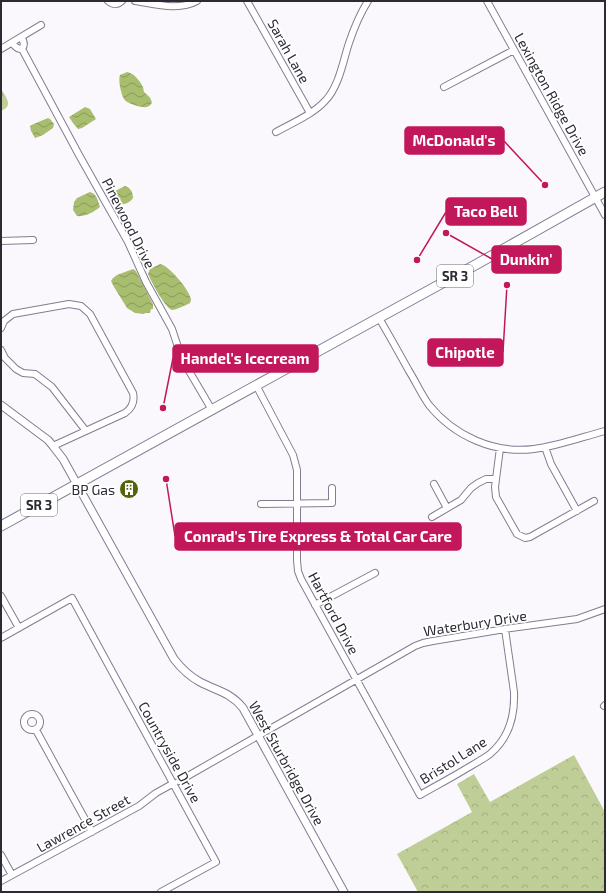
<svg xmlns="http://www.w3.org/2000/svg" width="606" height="893" font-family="'Exo 2',sans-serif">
  <defs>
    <pattern id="park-crowns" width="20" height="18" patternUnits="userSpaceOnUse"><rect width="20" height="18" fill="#bece96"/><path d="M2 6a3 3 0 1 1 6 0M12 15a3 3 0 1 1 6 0" fill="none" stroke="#a3b182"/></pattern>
    <pattern id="water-waves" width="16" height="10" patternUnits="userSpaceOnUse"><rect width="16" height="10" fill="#a8bd6e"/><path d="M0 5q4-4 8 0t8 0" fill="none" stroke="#899a5b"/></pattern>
  </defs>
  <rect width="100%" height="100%" fill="#faf8fd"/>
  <path fill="url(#park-crowns)" d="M1 89C6 97 14 106 1 111Z
    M574 755 605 812V892H418L397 854 472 812 457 784 474 774 490 802Z"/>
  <path fill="url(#water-waves)" d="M127 72C134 73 140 81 143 87 144 90 143 91 145 93 149 96 151 98 152 103 150 105 150 106 147 107 142 108 127 104 124 99 121 94 118 80 120 75Z
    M85 107 90 109 96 119 82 128 78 129 73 123 69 117Z
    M48 118 50 119 54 124 53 128 43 135 35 138 31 131 30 126 36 123Z
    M125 186C130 187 133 192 133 198 130 203 123 205 117 205L112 197 111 194 113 192Z
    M90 192C97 194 98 201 100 207 94 212 85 217 77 216L73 210 74 202 77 198Z
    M160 264C169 265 191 292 191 300 191 301 190 302 190 303 186 305 176 310 172 310 165 308 151 281 148 274L150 269Z
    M133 269 135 270 137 273 153 304V309H151L150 313H145L144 314 135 313 127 308 114 287 111 281 113 278 117 275Z"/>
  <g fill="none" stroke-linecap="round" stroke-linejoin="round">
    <g stroke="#837c92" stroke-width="8">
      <path id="minor" d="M108 1C113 5 118 5 122 1
        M135 1C155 4 179 11 197 1
        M247 1 310 113
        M487 1 605 215
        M12 43C15 46 17 50 22 49 25 45 24 41 21 37
        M1 49 41 25
        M22 49 79 155 128 242 146 282 172 329 182 359 212 410
        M444 87 514 50
        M276 132C292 123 312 115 325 101 339 87 343 61 349 43 354 28 360 14 368 1
        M1 241 33 240
        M379 318C389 335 399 353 409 371 416 382 421 394 429 405 454 436 494 454 534 449 558 446 582 437 605 431
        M1 328 4 321 13 314 69 304 81 306 90 314 133 393C135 402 132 408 125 413L53 446
        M1 350 5 358 16 369 23 373 35 374 52 387 86 431
        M256 385 293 455 297 470V560L298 571 301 579 420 795C434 787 449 779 464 770 472 765 482 760 490 754 509 738 515 716 514 692L505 629
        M545 447 551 464 577 511
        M500 448 495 487 496 497 517 534 525 538 530 537 594 501
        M434 484 447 508
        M261 504 332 503V488
        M432 517 461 500 471 488 478 483 486 479H496
        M1 596 19 628
        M315 605 375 573
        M1 638 72 598 127 699 216 862 161 892
        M604 706 605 705
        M24 722a8 8 0 1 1 16 0a8 8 0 1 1-16 0Z
        M36 730 92 832
        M179 781 415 646 423 643 433 641 505 629 577 619 605 609
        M1 855 12 875
        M1 881 139 806 156 793 174 783"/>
    </g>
    <g stroke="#837c92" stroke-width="9">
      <path id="tertiary" d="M1 405 48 440 53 446 63 459 174 659C181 668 189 676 200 682 217 691 230 692 243 708L344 892"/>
    </g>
    <g stroke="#837c92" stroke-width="11">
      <path id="primary" d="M1 526 342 338 477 264 605 192"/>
    </g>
    <use href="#minor" stroke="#fff" stroke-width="6"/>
    <use href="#tertiary" stroke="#fff" stroke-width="7"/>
    <use href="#primary" stroke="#fff" stroke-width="9"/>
  </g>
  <defs>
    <g id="building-disc" transform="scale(1)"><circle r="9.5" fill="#52630b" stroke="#fff"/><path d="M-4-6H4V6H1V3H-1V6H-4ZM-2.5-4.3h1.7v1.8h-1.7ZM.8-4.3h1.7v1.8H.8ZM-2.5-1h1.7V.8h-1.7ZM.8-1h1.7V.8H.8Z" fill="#fff"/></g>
  </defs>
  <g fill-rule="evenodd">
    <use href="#building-disc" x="129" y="489"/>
  </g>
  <g text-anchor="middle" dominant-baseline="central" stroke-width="3.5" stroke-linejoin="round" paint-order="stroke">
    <g fill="#fff" stroke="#6b6a70" stroke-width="1">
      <rect x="437" y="265" width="36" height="22" rx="3"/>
      <rect x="21" y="494" width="36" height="22" rx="3"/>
    </g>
    <g font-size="13" font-weight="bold" fill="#2c2a33">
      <text x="455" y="276">SR 3</text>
      <text x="39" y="505">SR 3</text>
    </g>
    <g font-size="14" fill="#2c2a33" stroke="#fff">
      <text transform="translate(289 51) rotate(61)">Sarah Lane</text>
      <text transform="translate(552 94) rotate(61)">Lexington Ridge Drive</text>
      <text transform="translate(129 223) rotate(63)">Pinewood Drive</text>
      <text transform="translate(334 613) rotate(62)">Hartford Drive</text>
      <text transform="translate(475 623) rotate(-9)">Waterbury Drive</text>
      <text transform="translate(170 752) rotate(61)">Countryside Drive</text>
      <text transform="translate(453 760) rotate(-32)">Bristol Lane</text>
      <text transform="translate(287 763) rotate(61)">West Sturbridge Drive</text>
      <text transform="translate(83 823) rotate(-29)">Lawrence Street</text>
    </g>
    <g font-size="14" fill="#2c2a33" stroke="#fff" text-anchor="end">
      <text x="115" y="489">BP Gas</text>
    </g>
  </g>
  <path fill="none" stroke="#c2185b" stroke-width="1.5" d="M545 185L504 141M417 260L446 212M446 233L492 259M507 285L503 352M163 408L173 358M166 479L175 536"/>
  <g fill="#c2185b" stroke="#fff" stroke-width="1.5">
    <circle cx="545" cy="185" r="4"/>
    <circle cx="417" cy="260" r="4"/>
    <circle cx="446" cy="233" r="4"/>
    <circle cx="507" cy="285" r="4"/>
    <circle cx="163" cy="408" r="4"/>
    <circle cx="166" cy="479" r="4"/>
  </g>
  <g fill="#c2185b" stroke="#c2185b" stroke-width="1.5">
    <rect x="405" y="127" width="99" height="27" rx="4"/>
    <rect x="446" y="198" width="80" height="27" rx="4"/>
    <rect x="492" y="246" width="69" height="27" rx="4"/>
    <rect x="428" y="339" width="75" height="27" rx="4"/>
    <rect x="173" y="345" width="145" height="27" rx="4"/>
    <rect x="175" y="523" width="286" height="27" rx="4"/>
  </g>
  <g font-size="15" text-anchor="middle" font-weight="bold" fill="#fff">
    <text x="454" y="146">McDonald's</text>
    <text x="486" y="217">Taco Bell</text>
    <text x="526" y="265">Dunkin'</text>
    <text x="465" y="358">Chipotle</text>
    <text x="245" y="364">Handel's Icecream</text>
    <text x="318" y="542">Conrad's Tire Express &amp; Total Car Care</text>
  </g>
  <rect width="606" height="893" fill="none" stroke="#2c2a33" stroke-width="4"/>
</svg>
